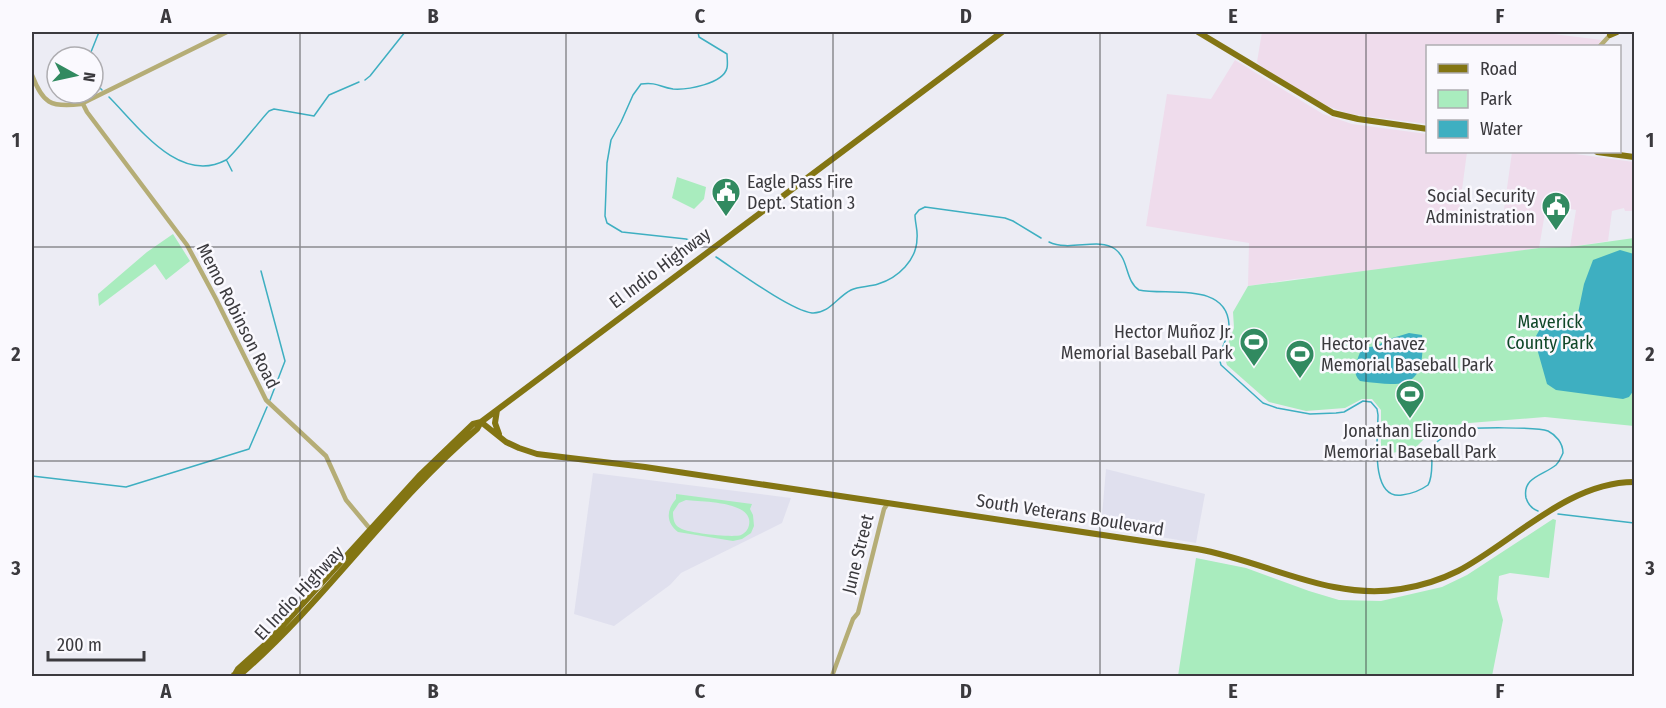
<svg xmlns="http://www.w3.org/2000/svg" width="1666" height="708" font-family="'Fira Sans Condensed',sans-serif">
  <rect width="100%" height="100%" fill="#ececf4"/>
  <path fill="#efdcec" d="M1262 32H1537L1602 40 1597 46H1428L1427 124 1350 114 1327 106 1263 68 1257 62Z
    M1235 60 1323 114 1352 124 1427 134 1428 152H1467L1459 212 1503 217 1512 152H1561L1634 162V211H1625L1624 208 1612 211 1608 241 1570 247 1576 210 1553 206 1546 207 1539 248 1381 271 1294 279 1248 286 1249 243 1146 226 1167 94 1211 99Z"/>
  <path fill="#e0e0ee" d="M1106 469 1205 494 1196 543 1101 527Z
    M593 473 791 498 782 523 681 573 670 585 614 626 574 614Z"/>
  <path fill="#a9ecbe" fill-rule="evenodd" d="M677 177 706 187 704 199 694 209 672 198Z
    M173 234 190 261 166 280 155 264 99 306 98 294 147 252Z
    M1634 238V426L1545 417 1469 423 1449 426 1427 436 1416 447 1381 456V410L1372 399H1362L1345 408 1306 411 1269 402 1227 365 1224 355 1234 328 1233 312 1248 286 1539 248 1570 247Z
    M676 494 752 504 750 509 753 515 754 526 751 533 742 539 733 541 678 532C666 523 666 510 676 499ZM686 500C702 502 754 501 749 525 748 530 745 533 741 535 733 538 687 533 680 528 674 525 673 519 673 512L679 503Z
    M1553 519 1556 520 1549 578 1510 573 1499 576 1497 599 1503 620 1492 676H1178L1196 558 1246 568 1309 591 1339 600 1381 601 1442 587 1467 575Z"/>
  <path fill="#3eafc1" d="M1620 250 1634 254V390L1629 397 1623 399 1556 390 1547 384 1536 345V336L1540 329 1571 323 1577 318 1584 284 1593 260Z
    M1409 333 1422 335C1426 389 1405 387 1360 381 1350 372 1358 358 1362 348L1377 346 1386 340Z"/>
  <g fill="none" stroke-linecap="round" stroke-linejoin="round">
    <path stroke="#3eafc1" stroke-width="1.5" d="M698 32 699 37 727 54C727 58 728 64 727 68 723 84 687 90 673 89 659 87 658 82 641 84L633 95 621 122 611 140 607 163 605 216 607 223 622 232 686 239 703 245
      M89 57 99 32
      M365 80 370 76 405 32
      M93 81 102 90
      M109 97C138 126 179 185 226 160 232 157 261 119 269 111L274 109 314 116 329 95 359 82
      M227 161 232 171
      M1049 242C1070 252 1098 237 1115 249 1129 259 1125 281 1139 290 1166 296 1227 281 1229 325 1230 340 1216 350 1221 365L1263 403 1277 408 1310 414 1336 413 1344 412 1363 401 1371 402 1377 409 1378 415C1378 434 1369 500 1402 495 1411 494 1421 490 1428 485 1436 472 1427 451 1438 441 1444 436 1453 432 1459 430 1472 427 1537 427 1548 431 1556 435 1563 443 1563 453 1561 457 1560 461 1556 465 1544 475 1522 477 1526 498 1528 504 1532 509 1538 511
      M716 257C736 270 790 310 812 313 829 314 837 297 851 290 859 286 869 287 878 284 898 278 917 260 917 238 918 231 915 223 915 215L919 210 925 207 1005 218 1013 221 1041 238
      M261 271 285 361 270 400
      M32 476 126 487 249 449 267 407
      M1558 514 1634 523"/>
    <path stroke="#b5ad76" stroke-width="4.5" d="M1600 46 1611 34
      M32 75C43 103 50 108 81 104L227 32
      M83 104 87 112 187 245 216 299 266 400 326 456 346 500 371 530
      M832 676 853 619 858 613 884 509 888 503"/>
    <path stroke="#837513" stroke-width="6" d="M1198 32 1333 113 1358 119 1428 129
      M1610 35 1617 32
      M1597 152 1634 157
      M497 410 495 423 499 434
      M481 422 506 442 519 448 537 454 645 467 1197 549C1266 561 1330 601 1401 589 1421 586 1440 580 1458 571 1513 542 1568 482 1634 482
      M234 675 241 674C326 600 390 503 477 429L481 422 1002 32
      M234 676 238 669 268 642 419 476 473 424 481 422"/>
  </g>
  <path fill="none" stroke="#3b3a3e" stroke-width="1.5" stroke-opacity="0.55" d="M300 32V676M566 32V676M833 32V676M1100 32V676M1366 32V676M32 247H1634M32 461H1634"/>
  <defs>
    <g id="civic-pin" transform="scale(1.5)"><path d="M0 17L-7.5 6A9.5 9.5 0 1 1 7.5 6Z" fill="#318a60" stroke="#faf9fe"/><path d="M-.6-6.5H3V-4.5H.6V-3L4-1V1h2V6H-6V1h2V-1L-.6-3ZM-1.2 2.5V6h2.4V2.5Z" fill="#fff"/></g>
    <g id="stadium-pin" transform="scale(1.5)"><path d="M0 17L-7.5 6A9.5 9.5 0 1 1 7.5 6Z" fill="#318a60" stroke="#faf9fe"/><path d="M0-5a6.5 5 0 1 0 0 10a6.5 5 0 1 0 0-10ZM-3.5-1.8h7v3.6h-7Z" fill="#fff"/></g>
  </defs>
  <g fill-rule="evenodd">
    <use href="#civic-pin" x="726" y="192"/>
    <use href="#civic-pin" x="1556" y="206"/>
    <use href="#stadium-pin" x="1254" y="342"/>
    <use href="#stadium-pin" x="1300" y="354"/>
    <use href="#stadium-pin" x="1410" y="394"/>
  </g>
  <g text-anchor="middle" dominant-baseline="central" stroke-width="5" stroke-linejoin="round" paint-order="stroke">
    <g font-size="18" fill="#3b3a3e" stroke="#faf9fe" text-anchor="start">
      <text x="747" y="182">Eagle Pass Fire<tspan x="747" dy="21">Dept. Station 3</tspan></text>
      <text x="1535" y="196" text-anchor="end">Social Security<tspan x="1535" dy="21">Administration</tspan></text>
      <text x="1233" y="332" text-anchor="end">Hector Muñoz Jr.<tspan x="1233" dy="21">Memorial Baseball Park</tspan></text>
      <text x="1321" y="344">Hector Chavez<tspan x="1321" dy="21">Memorial Baseball Park</tspan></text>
      <text x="1410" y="431" text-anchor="middle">Jonathan Elizondo<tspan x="1410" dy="21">Memorial Baseball Park</tspan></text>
    </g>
    <g font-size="18" fill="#3b3a3e" stroke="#faf9fe">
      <text transform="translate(660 268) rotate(-37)">El Indio Highway</text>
      <text transform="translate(238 316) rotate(63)">Memo Robinson Road</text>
      <text transform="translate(1070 515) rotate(9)">South Veterans Boulevard</text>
      <text transform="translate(858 554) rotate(-76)">June Street</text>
      <text transform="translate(299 593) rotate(-47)">El Indio Highway</text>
    </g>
    <g font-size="18" fill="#0f4728" stroke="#faf9fe">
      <text x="1550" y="322">Maverick<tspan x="1550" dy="21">County Park</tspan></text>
    </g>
  </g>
  <rect width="1666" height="708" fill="none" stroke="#faf9fe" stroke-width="66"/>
  <rect x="1426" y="45" width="195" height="108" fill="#faf9fe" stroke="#aeadb1" stroke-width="1.5"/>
  <rect x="1438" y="64" width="30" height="9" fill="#837513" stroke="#aeadb1" stroke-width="1.5"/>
  <text x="1480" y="75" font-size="18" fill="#3b3a3e">Road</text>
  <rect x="1438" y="90" width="30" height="18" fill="#a9ecbe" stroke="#aeadb1" stroke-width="1.5"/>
  <text x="1480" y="105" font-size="18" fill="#3b3a3e">Park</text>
  <rect x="1438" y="120" width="30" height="18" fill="#3eafc1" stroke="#aeadb1" stroke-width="1.5"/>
  <text x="1480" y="135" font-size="18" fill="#3b3a3e">Water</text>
  <g transform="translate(75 75) rotate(98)"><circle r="28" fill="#faf9fe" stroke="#aeadb1" stroke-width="1.5"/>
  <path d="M0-4.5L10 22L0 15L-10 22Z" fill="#318a60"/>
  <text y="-9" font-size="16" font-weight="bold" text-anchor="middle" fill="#3b3a3e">N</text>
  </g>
  <path d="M48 651v9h96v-9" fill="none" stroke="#3b3a3e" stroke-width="3"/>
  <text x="57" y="651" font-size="18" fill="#3b3a3e" stroke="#faf9fe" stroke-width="4.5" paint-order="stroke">200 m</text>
  <rect x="33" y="33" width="1600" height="642" fill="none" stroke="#3b3a3e" stroke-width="2"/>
  <g font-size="20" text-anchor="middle" font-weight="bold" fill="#3b3a3e">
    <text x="166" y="23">A</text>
    <text x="433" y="23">B</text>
    <text x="700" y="23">C</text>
    <text x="966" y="23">D</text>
    <text x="1233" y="23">E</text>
    <text x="1500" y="23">F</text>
    <text x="16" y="147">1</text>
    <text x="1650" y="147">1</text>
    <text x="16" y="361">2</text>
    <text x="1650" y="361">2</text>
    <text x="16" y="575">3</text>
    <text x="1650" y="575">3</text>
    <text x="166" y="698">A</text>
    <text x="433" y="698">B</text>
    <text x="700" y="698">C</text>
    <text x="966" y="698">D</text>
    <text x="1233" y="698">E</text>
    <text x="1500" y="698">F</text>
  </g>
</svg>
